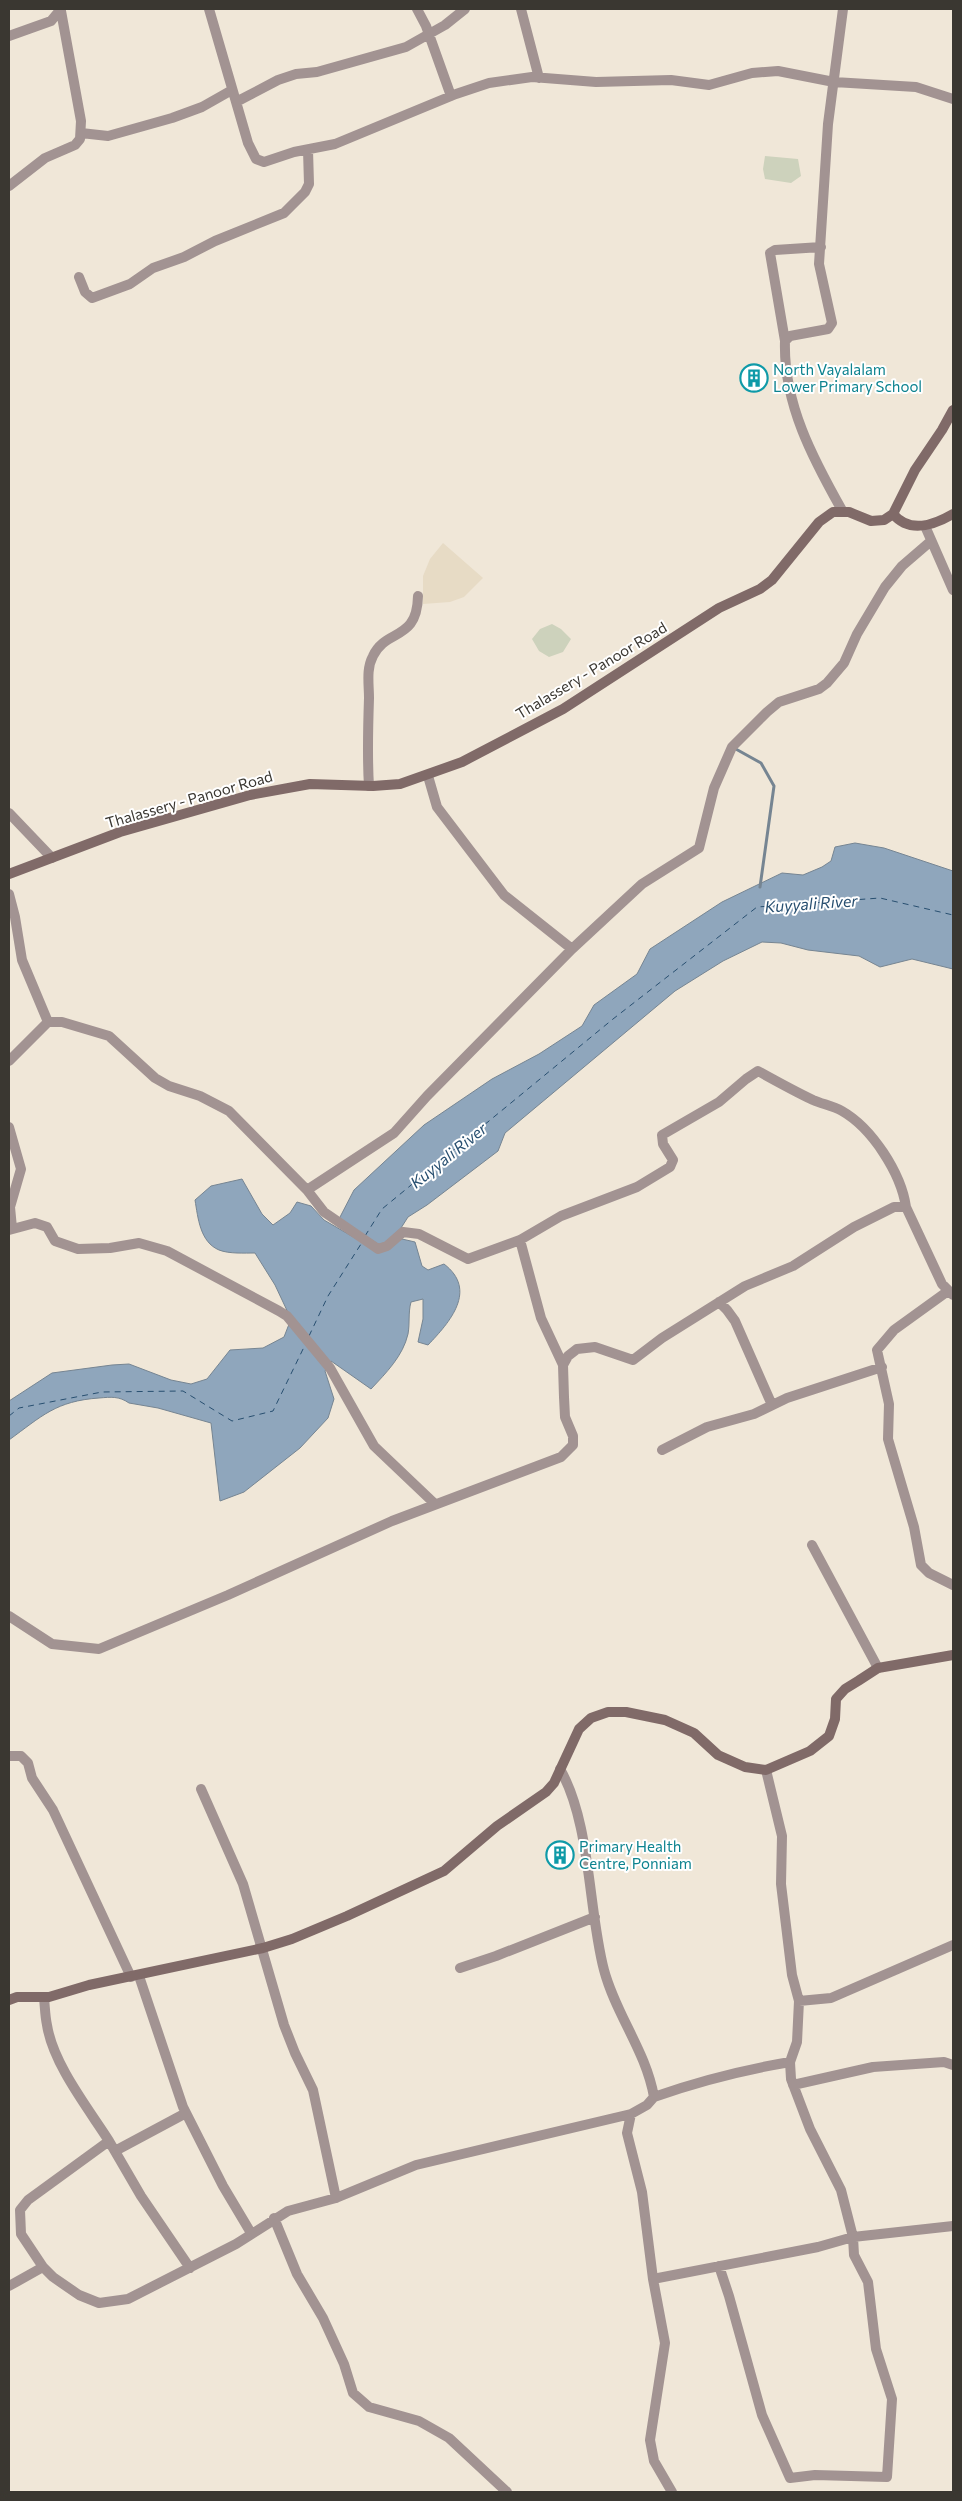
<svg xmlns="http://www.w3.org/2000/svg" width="962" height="2501" font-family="Commissioner,sans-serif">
  <rect width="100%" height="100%" fill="#f0e7d8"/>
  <path fill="#e7dbc5" d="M443 543 483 578 464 597 450 602 423 604V576L430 559Z"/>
  <path fill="#cdd2bc" d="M765 156 798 159 801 176 791 183 765 179 763 169Z
    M552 624 561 629 571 639 563 652 549 657 539 651 532 639 540 629Z"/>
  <path fill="#8fa6bc" stroke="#768592" d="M855 843 884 848 953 871V969L912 959 880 967 859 956 808 950 781 943 762 942 723 961 675 991 505 1133 498 1151 427 1205 408 1217 401 1228 383 1245 378 1244 339 1219 354 1190 424 1125 492 1079 539 1054 582 1026 594 1005 637 974 650 949 722 902 782 873 803 875 822 867 831 861 835 847Z
    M242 1179 262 1214 273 1225 290 1213 297 1202 311 1206 324 1220 379 1252 402 1239 415 1242 422 1266 428 1270 444 1264C478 1290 450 1322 428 1345L418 1342 423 1319V1299L411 1302C408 1313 410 1323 408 1334 403 1356 386 1373 371 1389L331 1361 325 1371 334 1399 328 1418 300 1448 244 1492 220 1501 211 1423 158 1408 129 1403C119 1396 111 1397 99 1398 56 1401 42 1416 9 1440V1401L52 1373 112 1365 129 1364 171 1380 191 1384 207 1379 230 1350 263 1348 284 1337 291 1319 275 1285 255 1253C245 1253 229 1254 219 1250 200 1242 198 1218 195 1200L211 1186Z"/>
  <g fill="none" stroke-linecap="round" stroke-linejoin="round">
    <path stroke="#768592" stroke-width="3" d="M734 748 761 763 774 786 760 887"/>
    <path stroke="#284f70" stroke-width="1" stroke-dasharray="6 5" stroke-linecap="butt" d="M365 1236 382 1209 613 1019 757 907 880 898 953 915
      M309 1336 328 1296 361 1244
      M9 1416 19 1408 102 1392 183 1391 232 1421 273 1411 305 1345"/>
    <path stroke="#a29392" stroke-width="10" d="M209 9 248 143 256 159 264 162 294 152 335 144 456 94 489 83 532 77 596 82 671 80 709 85 752 73 778 71 834 82 916 87 953 99
      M417 9 426 26 451 96
      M521 9 539 78
      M843 9 828 124 819 264 832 323 828 329 790 336 785 341C783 403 813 459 843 512
      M9 36 51 21 61 9
      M236 102 278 80 296 74 317 72 406 47 445 25 465 9
      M81 133 108 136 172 118 202 107 232 90
      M9 186 45 158 75 145 80 139 81 121 61 11
      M79 277 85 292 92 298 130 284 153 268 184 257 215 241 284 213 305 192 309 184 308 150
      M785 341 770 253 775 250 821 247
      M925 526 953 590
      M428 776 437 807 504 895 572 949
      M369 786C367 756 368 727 369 698 369 684 366 669 373 656 386 628 417 642 418 596
      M9 813 52 858
      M9 894 15 917 22 960 48 1022
      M9 1061 48 1022H62L109 1036 155 1078 169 1086 200 1096 229 1111 307 1190 324 1212 378 1249 387 1246 403 1232 419 1234 468 1259 520 1240 561 1216 637 1187 670 1167 673 1160 663 1144 662 1135 719 1102 746 1079 758 1071C776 1081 794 1091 813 1100 822 1104 833 1106 842 1111 872 1128 901 1173 906 1207
      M9 1127 21 1169 10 1207 12 1228
      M307 1190 394 1133 427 1096 572 949 642 884 699 848 714 788 732 747 767 712 779 702 819 689 827 683 844 663 857 634 885 587 902 566 931 541
      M9 1230 35 1223 47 1227 55 1241 78 1249 110 1248 139 1243 167 1251 279 1311 287 1316 330 1368 374 1446 435 1504
      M520 1240 541 1318 563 1365
      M948 1291 894 1330 877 1350 889 1404 888 1439 914 1527 921 1565 929 1573 953 1585
      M719 1302 727 1310 735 1321 772 1405
      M662 1450 707 1427 754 1414 787 1398 882 1367
      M812 1545 878 1668
      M9 1616 52 1644 99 1649 228 1595 392 1521 561 1457 573 1445V1436L565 1417 564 1397 563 1365 568 1356 577 1349 595 1347 633 1360 662 1338 745 1286 793 1266 854 1227 894 1207H906L942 1284 953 1295
      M9 1756H21L28 1763 32 1778 53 1810 131 1977
      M560 1769C591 1823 588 1909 604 1970 616 2015 646 2051 654 2097L647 2105 631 2114 627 2133 642 2192 653 2279
      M201 1789 243 1884 284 2025 295 2053 313 2090 336 2198
      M460 1968 496 1956 595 1917
      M139 1976 183 2107 223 2186 251 2233
      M799 2001 831 1998 953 1945
      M793 2085 873 2067 944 2062 953 2065
      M654 2097C699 2081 743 2070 790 2062
      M109 2141 141 2196 190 2268
      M115 2151 186 2113
      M274 2218 297 2274 323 2318 344 2364 353 2393 369 2407 419 2421 449 2438 507 2492
      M719 2266 729 2296 762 2415 790 2478 815 2475 887 2477 892 2399 876 2349 868 2282 854 2255 853 2237 841 2190 810 2129 791 2079 790 2062 797 2042 799 2001 792 1975 781 1884 782 1836 766 1770
      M43 2267 21 2234 20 2210 28 2200 109 2141C88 2108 53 2064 47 2025 45 2016 45 2007 44 1998
      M9 2286 43 2267 53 2277 79 2295 99 2303 128 2299 236 2244 288 2211 336 2198 416 2165 631 2114
      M672 2492 654 2461 650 2440 665 2343 653 2279 818 2247 853 2237 953 2226"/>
    <path stroke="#806a68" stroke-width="10" d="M893 514C910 534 934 525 953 514
      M9 874 120 832 250 795 310 784 373 786 400 784 462 762 563 709 719 608 760 589 772 580 819 522 833 512H849L871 521 884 520 893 514 915 470 942 430 953 410
      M9 2000 17 1997H49L89 1985 263 1948 292 1939 347 1916 444 1871 497 1826 546 1792 554 1783 579 1729 591 1718 608 1712H626L665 1720 694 1733 718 1755 745 1767 766 1770 810 1751 829 1736 835 1719 836 1699 845 1689 858 1681 878 1668 953 1655"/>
  </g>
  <defs>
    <g id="building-ring" transform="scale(1.4375)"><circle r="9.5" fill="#fff" stroke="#0f9aa8" stroke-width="1.5"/><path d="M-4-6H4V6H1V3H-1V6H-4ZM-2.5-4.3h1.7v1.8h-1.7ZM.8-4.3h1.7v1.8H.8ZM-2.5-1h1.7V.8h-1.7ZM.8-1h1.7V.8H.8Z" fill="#0f9aa8"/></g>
  </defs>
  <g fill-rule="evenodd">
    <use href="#building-ring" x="754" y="378"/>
    <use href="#building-ring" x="560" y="1855"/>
  </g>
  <g text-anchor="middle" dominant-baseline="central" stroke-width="4" stroke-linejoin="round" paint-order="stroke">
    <g font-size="15" fill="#0d838f" stroke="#fff" text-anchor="start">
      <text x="773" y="369">North Vayalalam<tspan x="773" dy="17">Lower Primary School</tspan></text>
      <text x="579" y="1846">Primary Health<tspan x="579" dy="17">Centre, Ponniam</tspan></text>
    </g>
    <g font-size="15" fill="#3a3731" stroke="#fff">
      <text transform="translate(591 670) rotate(-31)">Thalassery - Panoor Road</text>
      <text transform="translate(189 799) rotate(-16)">Thalassery - Panoor Road</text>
    </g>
    <g font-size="16" font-style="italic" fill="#284f70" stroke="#fff">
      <text transform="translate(811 903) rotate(-4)">Kuyyali River</text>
      <text transform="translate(448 1155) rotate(-39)">Kuyyali River</text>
    </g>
  </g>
  <rect width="962" height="2501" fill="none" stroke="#3a3731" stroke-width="20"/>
</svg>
